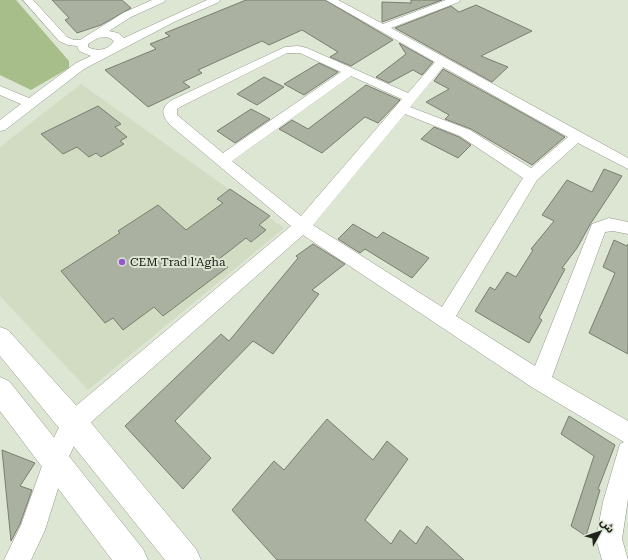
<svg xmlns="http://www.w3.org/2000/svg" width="628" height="560" font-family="'Roboto Serif','Noto Sans Arabic',serif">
  <rect width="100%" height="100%" fill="#dde5d3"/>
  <path fill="#d1dcc3" d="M81 84 284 228 88 390 0 296V147Z"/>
  <path fill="#a8be8a" d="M0 0H16L69 61V68L31 90 0 75Z"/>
  <path fill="#aab1a0" stroke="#787f6f" d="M52 0H122L131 8 101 25 77 33 65 20 69 18Z
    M246 0H325L393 40 351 66 330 57 338 52 302 30 269 45 262 41 198 70 202 73 183 82 190 87 148 107 105 70 156 49 150 44 170 36 165 33Z
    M411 0H442L382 22V2L411 3Z
    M476 5 532 31 481 56 508 67 492 82 395 28 451 6 459 12Z
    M399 43 433 62 422 75 413 70 389 83 376 77 406 54Z
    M319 63 338 72 304 95 284 84Z
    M443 69 519 111 565 137 532 165 471 129 445 119 449 115 426 102 449 89 434 81Z
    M264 77 284 87 257 105 237 94Z
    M366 85 400 100 378 123 365 117 322 153 279 129 292 120 308 129Z
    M98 106 121 124 115 127 127 137 120 141 124 144 101 157 96 153 89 157 77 147 63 154 41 134Z
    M251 109 270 119 235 143 217 131Z
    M434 127 459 137 471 145 458 158 421 139Z
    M604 169 622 176 591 223 577 248 562 268 565 269 539 318 542 320 529 343 475 311 490 287 495 290 507 272 516 277 533 250 531 249 554 221 542 215 567 180 592 192Z
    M230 189 270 216 259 225 266 230 251 242 246 238 219 259 228 267 163 316 154 307 123 330 113 318 105 323 61 271 120 233 118 231 158 205 186 230 223 203 217 199Z
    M353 224 377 238 383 232 429 258 412 278 365 249 360 253 338 239Z
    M614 240 627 246 628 244V354L589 333 615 273 603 267Z
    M313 244 345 264 312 290 319 294 273 354 253 341 175 421 211 458 183 489 125 426 221 334 229 341 298 258 296 256Z
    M569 416 615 445 598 489 600 490 586 536 571 526 594 456 561 434Z
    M327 419 373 460 387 441 408 459 365 520 391 544 400 530 416 544 427 526 464 560H277L232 510 274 461 284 470Z
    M2 450 35 463 20 486 32 490 20 524 11 541Z"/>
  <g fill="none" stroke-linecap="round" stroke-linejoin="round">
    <g stroke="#929a89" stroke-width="1">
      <path id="street" d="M23 0H33L67 37 74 40H80L123 13 152 0H165L164 2 131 17 109 31 118 33 124 38 207 0H220L219 2 176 21 84 69 5 130 0 131V120L21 104 0 95V86L29 98 76 63 91 56 79 51 77 46 68 45 59 41ZM105 37 110 38 114 41C109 50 97 52 88 47V44L98 38Z
        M326 0H338L383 24 446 0H460L459 2 391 28 628 158V169L578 143 537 180 456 316 535 366 592 224 609 218 628 222V234L613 231 605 232 552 377 628 421V499L622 539 628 560H602L596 539 603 502 620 444 624 442 533 388 303 235 81 431 66 463 45 530 31 560H4L21 525 47 452 65 415 291 226 169 124C161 113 161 108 172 100L285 47 298 46 307 48 408 93 435 62ZM287 53H300L341 72 223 153 177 115V109L182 106ZM443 67 568 137 531 168 470 130 410 107ZM351 76 402 99 301 216 232 161ZM405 114 460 136 523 178 442 307 313 225Z"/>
    </g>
    <g stroke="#929a89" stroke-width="1">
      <path id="secondary" d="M0 327 8 330 83 413 196 549 201 560H165L63 433 0 356Z
        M0 377 9 381 143 549 148 560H112L0 411Z"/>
    </g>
    <use href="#street" fill="#fff" fill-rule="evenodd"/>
    <use href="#secondary" fill="#fff" fill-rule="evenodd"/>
  </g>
  <circle fill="#9758ce" stroke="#dde5d3" stroke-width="1.5" cx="122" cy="262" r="4"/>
  <g text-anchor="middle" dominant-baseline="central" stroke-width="4" stroke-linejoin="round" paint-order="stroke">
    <g font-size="12" fill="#20231c" stroke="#dde5d3" text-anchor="start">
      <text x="130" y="262">CEM Trad l'Agha</text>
    </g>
  </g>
  <g transform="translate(600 532) rotate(50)" stroke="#dde5d3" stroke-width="3" paint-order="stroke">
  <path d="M0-3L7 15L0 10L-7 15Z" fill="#20231c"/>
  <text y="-6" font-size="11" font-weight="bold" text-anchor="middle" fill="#20231c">ش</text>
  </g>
</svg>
